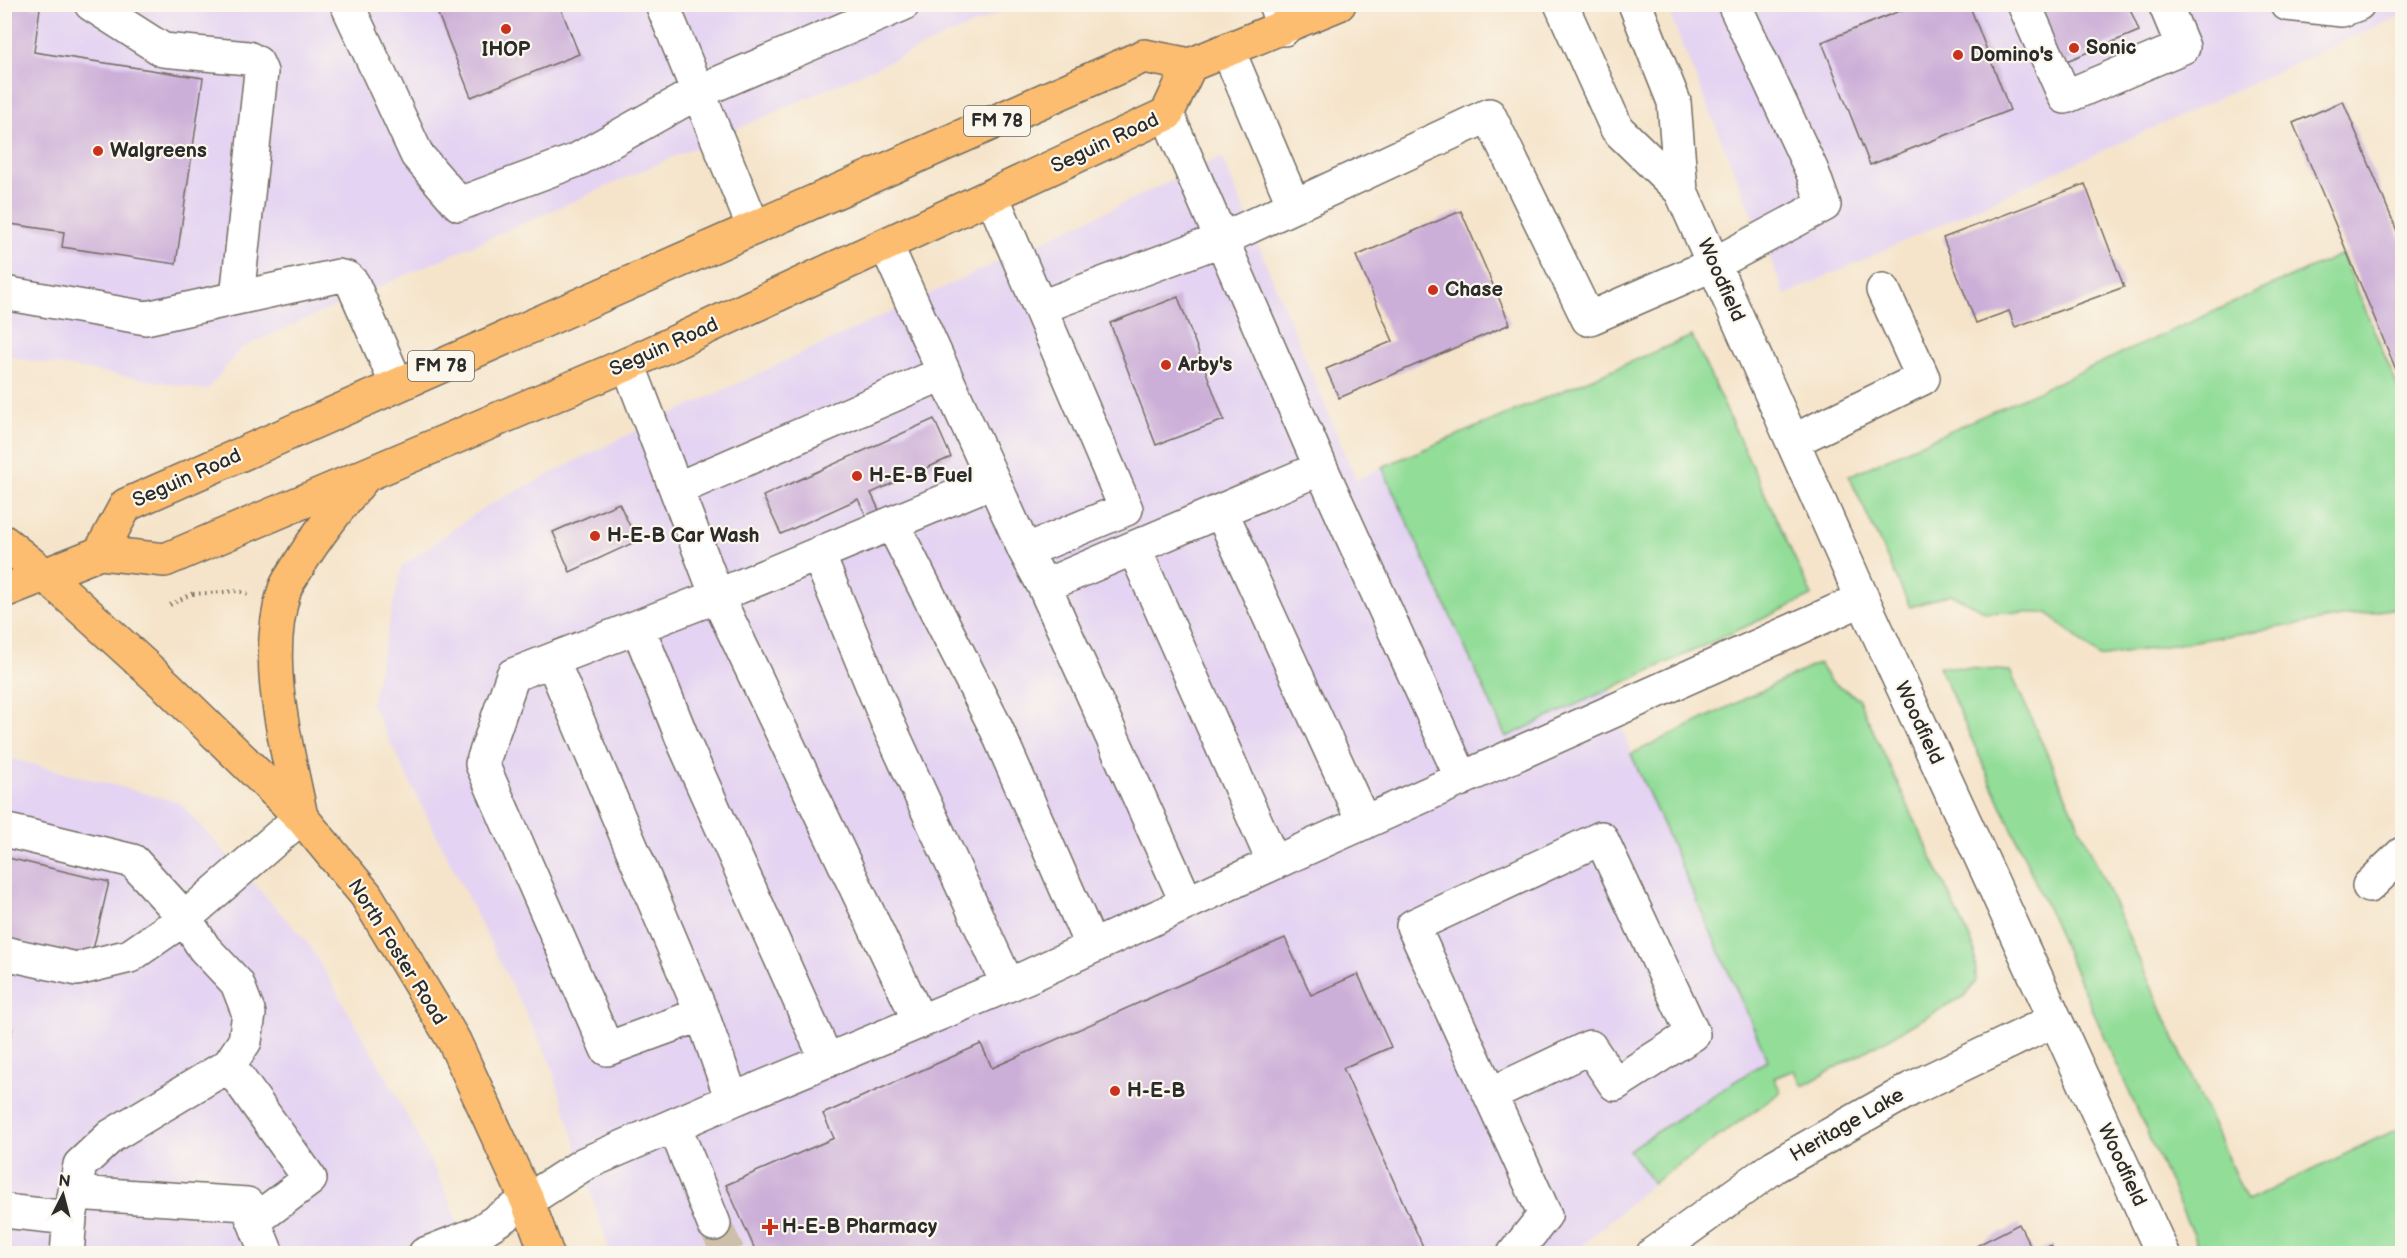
<svg xmlns="http://www.w3.org/2000/svg" width="2407" height="1258" font-family="'Balsamiq Sans',sans-serif">
  <rect width="100%" height="100%" fill="#fbf7ec"/>
  <filter id="ink" filterUnits="userSpaceOnUse"><feTurbulence type="fractalNoise" baseFrequency=".0167" numOctaves="2"/><feDisplacementMap in="SourceGraphic" scale="12" xChannelSelector="R" yChannelSelector="G"/><feConvolveMatrix kernelMatrix="1 2 1 2 8 2 1 2 1" color-interpolation-filters="sRGB"/></filter>
  <filter id="wash" filterUnits="userSpaceOnUse"><feTurbulence type="fractalNoise" baseFrequency=".008" numOctaves="4" result="noise"/><feDisplacementMap in="SourceGraphic" scale="24" xChannelSelector="R" yChannelSelector="G"/><feGaussianBlur stdDeviation="1.35" result="paint"/><feColorMatrix in="noise" values="0 0 0 0 0 0 0 0 0 0 0 0 0 0 0 0 0 1.4 0 .05"/><feComposite in="paint" operator="in"/></filter>
  <g filter="url(#wash)">
    <rect width="100%" height="100%" fill="#f5e4ca"/>
    <path fill="#e4d3f2" d="M2402 4V15L1785 295 1666 5Z
      M4 5H1017L241 348 207 390 5 356Z
      M1222 157 1356 480 1382 467 1505 737 1610 689 1631 754 1768 1060 1629 1150 1653 1183 1574 1253H610L550 1062 371 704 402 566 485 507 619 439Z
      M4 757 179 802 308 943 393 1088 447 1194 469 1253H5Z"/>
    <path fill="#92dd98" stroke="#5e8462" stroke-width="1.5" d="M2342 254 2402 397V607L2099 657 2048 613 1986 612 1951 594 1910 607 1849 476Z
      M1692 336 1812 596 1506 737 1382 467Z
      M1819 663 1829 680 1858 698 1975 950 1976 981 1966 995 1803 1086 1794 1070 1774 1078 1781 1092 1653 1183 1629 1150 1768 1060 1631 754Z
      M1939 666 2010 671 2247 1201 2402 1127V1253H2201Z"/>
    <g id="blocks">
      <path fill="#ccafd8" d="M4 4 40 8 34 52 203 78 176 264 62 247 64 232 4 223Z
        M434 4H559L579 54 471 97Z
        M1917 4H1969L2010 110 1870 165 1822 42Z
        M2032 4H2128L2139 31 2057 65Z
        M2343 101 2402 243V384L2293 123Z
        M2085 184 2124 287 2015 327 2009 311 1976 323 1943 238Z
        M1461 211 1510 324 1339 398 1326 369 1393 341 1356 256Z
        M1178 297 1224 420 1156 445 1110 323Z
        M934 419 951 457 871 493 880 512 867 518 858 499 781 534 763 496Z
        M619 503 637 541 570 572 553 532Z
        M4 857 109 882 91 958 4 938Z
        M1285 938 1311 995 1358 974 1391 1047 1343 1068 1424 1249 1413 1254H757L726 1185 834 1138 823 1114 981 1044 992 1068Z
        M4 1027 12 1029 5 1060H4Z
        M2019 1224 2034 1253 2051 1245 2055 1254H1977L1974 1247Z"/>
    </g>
  </g>
  <g filter="url(#ink)">
    <use href="#blocks" fill-opacity="0" stroke="#726c63" stroke-width="1.5"/>
    <g fill="none" stroke-linecap="round" stroke-linejoin="round">
      <path stroke="#cdbfaa" stroke-width="33" stroke-dasharray="33 16" stroke-linecap="butt" d="M714 1224 729 1254"/>
      <g stroke="#726c63" stroke-width="36">
        <path id="minor" d="M347 4 417 155 459 204 577 160 698 92 903 4
          M662 4 754 228
          M1275 4 1284 29
          M1561 4 1617 129 1681 191
          M1635 4 1674 102 1681 191 1868 611 2163 1254
          M2024 4 2065 97 2183 47 2165 4
          M2287 4 2342 10 2358 4
          M1228 50 1294 206
          M992 196 1126 509 1025 551
          M886 245 1025 551 1044 586 1321 468 1167 114
          M4 293 146 318 237 298 261 72 257 63 248 58 163 50 91 4
          M237 298 338 276 347 278 353 284 397 385
          M1041 307 1223 239 1489 115 1588 319 1714 264 1824 205 1812 171 1735 6 1738 4
          M1793 441 1923 378 1883 290
          M1321 468 1462 779
          M677 489 944 373
          M1221 511 1364 823
          M892 523 996 728 1092 947
          M1134 548 1274 863
          M818 554 889 726 1008 985
          M1044 586 1187 903
          M638 627 685 745 827 1061
          M552 660 702 1014
          M4 830 133 861 185 918 204 948 237 983 249 1014 245 1041 229 1065 111 1136 80 1165 70 1218 4 1211
          M2369 886 2402 854
          M4 953 77 969 130 956 185 918 301 817
          M920 1022 717 596 993 481
          M229 1065 310 1179 254 1221
          M1491 1094 1590 1047 1615 1084 1693 1034 1601 838 1413 926 1545 1215 1514 1254
          M732 1100 1027 977 1287 857 1863 599
          M674 1125 714 1224
          M75 1193 247 1204 267 1254
          M67 1254 70 1218
          M425 1254 476 1234 584 1164 732 1100 702 1014 607 1049 482 764 513 675 717 596 628 364
          M1653 1254 1775 1166 1911 1089 2055 1020"/>
      </g>
      <g stroke="#726c63" stroke-width="36">
        <path id="major" d="M4 542 45 575 169 688 301 817 366 895 454 1041 527 1200 547 1254
          M100 553 126 505 1144 56 1190 65 1339 4
          M4 591 100 553 165 560 628 364 1167 114 1190 65
          M301 817C287 745 262 664 284 592 286 583 293 575 297 568 317 534 340 506 365 476"/>
      </g>
      <path stroke="#726c63" stroke-width="4" stroke-dasharray="1.5 4.5" stroke-linecap="butt" d="M193 594 238 591 249 594
        M170 605 193 593"/>
      <use href="#minor" stroke="#fff" stroke-width="33"/>
      <use href="#major" stroke="#fcbd6f" stroke-width="33"/>
    </g>
  </g>
  <g fill="#c8321e" stroke="#fbf7ec" stroke-width="2">
    <circle cx="506" cy="29" r="6"/>
    <circle cx="2074" cy="48" r="6"/>
    <circle cx="1958" cy="55" r="6"/>
    <circle cx="98" cy="151" r="6"/>
    <circle cx="1433" cy="290" r="6"/>
    <circle cx="1166" cy="365" r="6"/>
    <circle cx="857" cy="476" r="6"/>
    <circle cx="595" cy="536" r="6"/>
    <circle cx="1115" cy="1091" r="6"/>
    <path d="M767 1218h6v6h6v6h-6v6h-6v-6h-6v-6h6z"/>
  </g>
  <g text-anchor="middle" dominant-baseline="central" stroke-width="4.5" stroke-linejoin="round" paint-order="stroke">
    <g fill="#fbf7ec" stroke="#696865" stroke-width="1.5">
      <rect x="964" y="106" width="66" height="30" rx="4.5"/>
      <rect x="408" y="351" width="66" height="30" rx="4.5"/>
    </g>
    <g font-size="18" font-weight="bold" fill="#2b2b2b">
      <text x="997" y="121">FM 78</text>
      <text x="441" y="366">FM 78</text>
    </g>
    <g font-size="20" font-weight="bold" fill="#2b2b2b" stroke="#fbf7ec" text-anchor="start">
      <text x="2086" y="48">Sonic</text>
      <text x="506" y="50" text-anchor="middle">IHOP</text>
      <text x="1970" y="55">Domino's</text>
      <text x="110" y="151">Walgreens</text>
      <text x="1445" y="290">Chase</text>
      <text x="1178" y="365">Arby's</text>
      <text x="869" y="476">H-E-B Fuel</text>
      <text x="607" y="536">H-E-B Car Wash</text>
      <text x="1127" y="1091">H-E-B</text>
      <text x="782" y="1227">H-E-B Pharmacy</text>
    </g>
    <g font-size="20" fill="#2b2b2b" stroke="#fbf7ec">
      <text transform="translate(1105 143) rotate(-25)">Seguin Road</text>
      <text transform="translate(1721 280) rotate(66)">Woodfield</text>
      <text transform="translate(664 347) rotate(-24)">Seguin Road</text>
      <text transform="translate(187 478) rotate(-24)">Seguin Road</text>
      <text transform="translate(1919 723) rotate(65)">Woodfield</text>
      <text transform="translate(397 952) rotate(58)">North Foster Road</text>
      <text transform="translate(1847 1125) rotate(-30)">Heritage Lake</text>
      <text transform="translate(2122 1165) rotate(65)">Woodfield</text>
    </g>
  </g>
  <rect width="2407" height="1258" fill="none" stroke="#fbf7ec" stroke-width="24"/>
  <g transform="translate(63 1195) rotate(6)" stroke="#fbf7ec" stroke-width="4.5" paint-order="stroke">
  <path d="M0-4.5L10 22L0 15L-10 22Z" fill="#2b2b2b"/>
  <text y="-9" font-size="16" font-weight="bold" text-anchor="middle" fill="#2b2b2b">N</text>
  </g>
</svg>
